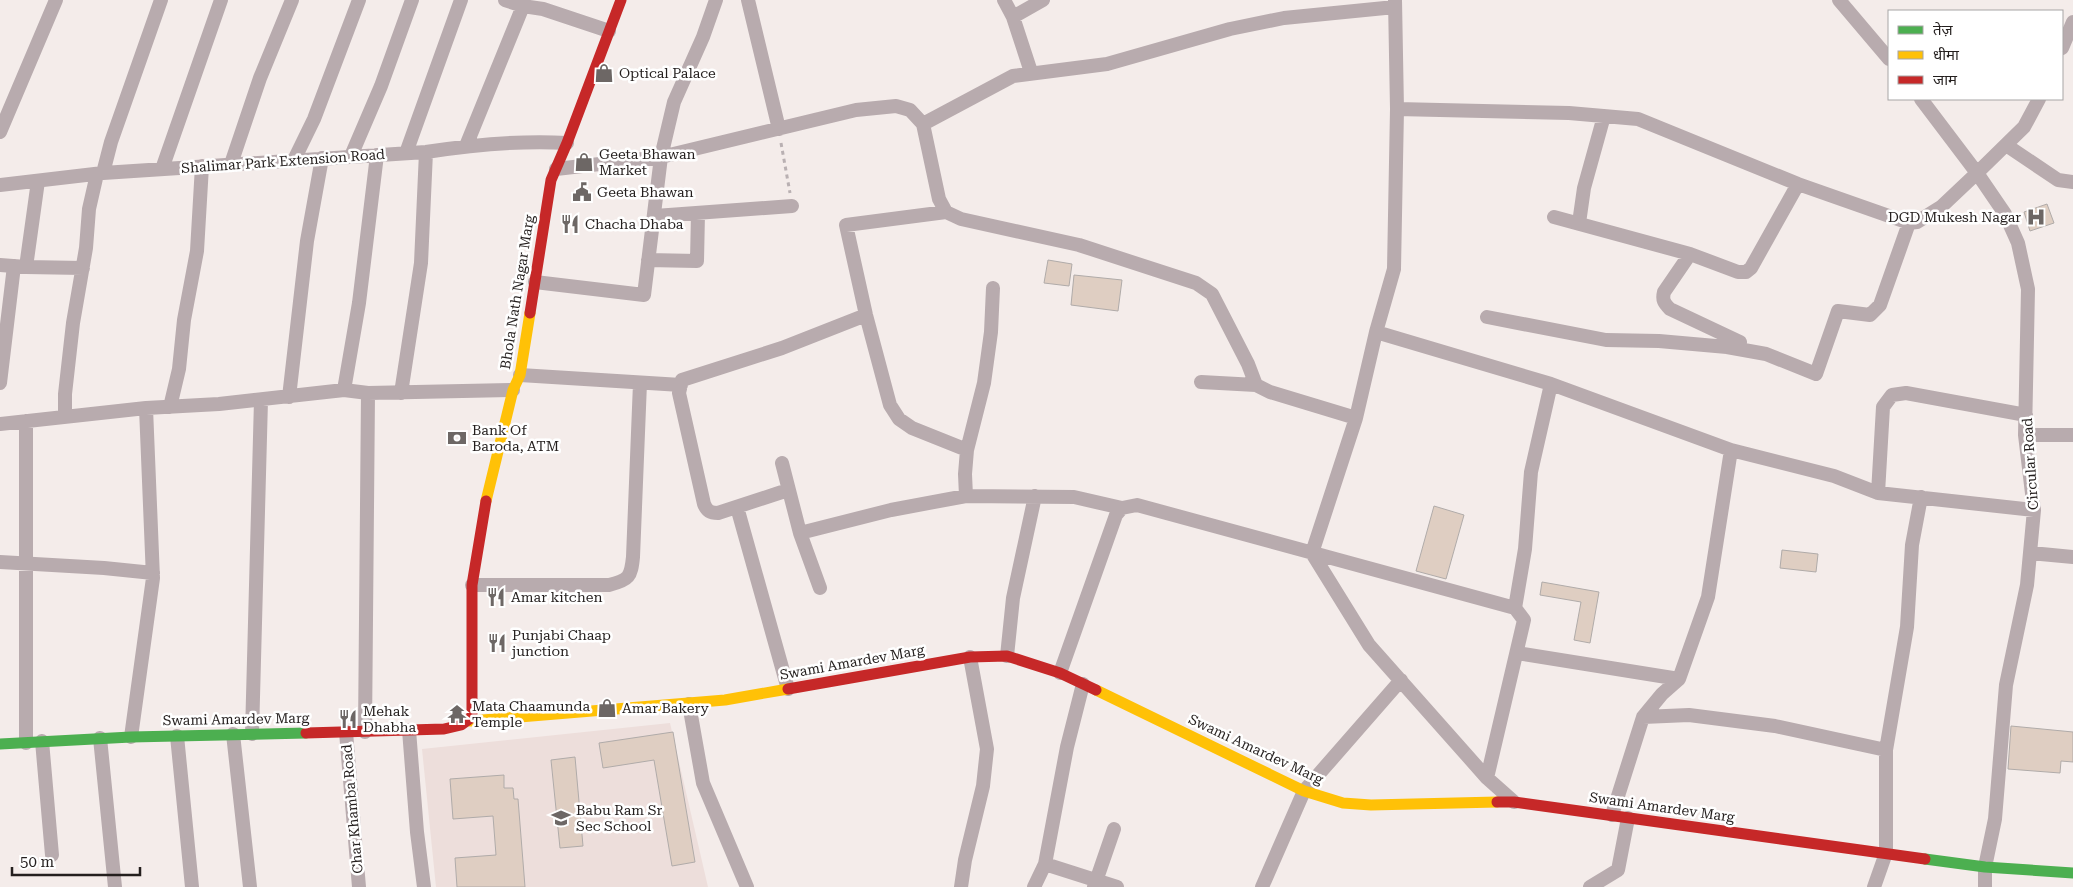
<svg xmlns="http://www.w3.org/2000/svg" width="2073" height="887" font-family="'Roboto Serif','Noto Sans Devanagari',serif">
  <rect width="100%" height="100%" fill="#f4ecea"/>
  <path fill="#eddedb" d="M670 723 708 887H436L422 749Z"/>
  <path fill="#dfcec2" stroke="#b0aba9" d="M2047 204 2054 223 2030 231 2024 212Z
    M1048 260 1072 264 1069 286 1044 283Z
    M1074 275 1122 280 1118 311 1071 305Z
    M1434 506 1464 515 1446 579 1416 571Z
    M1782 550 1818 554 1816 572 1780 568Z
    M1542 582 1599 592 1590 643 1574 640 1581 602 1540 595Z
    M2011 726 2073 732V762L2061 761 2060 773 2008 769Z
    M673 732 695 862 672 866 654 760 603 768 599 743Z
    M575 757 583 846 560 848 551 760Z
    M504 775V788H513L514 799H518L525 887H457L455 858 496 855 493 816 453 819 450 779Z"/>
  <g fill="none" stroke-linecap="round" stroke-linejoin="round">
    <path stroke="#b9b0b2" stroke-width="3" stroke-dasharray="4 4" stroke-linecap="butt" d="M781 143 790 193"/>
    <path stroke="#b8abae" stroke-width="14" d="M505 0 523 6 543 9 609 31
      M748 0 779 129
      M1004 0 1013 17 1031 72
      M1395 0 1397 109 1394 269 1376 332 1356 418 1312 553 1369 645 1487 778 1514 802
      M1839 0 1889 59
      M1013 17 1043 0
      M2062 48 2073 22
      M1921 99 1977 173 2005 214 2018 243 2028 289 2025 435 2034 510 2027 585 2006 685 1995 819 1985 867V887
      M1397 109 1569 113 1638 119 1798 184 1909 223 1917 222 1941 207 1977 173 2024 127 2039 99
      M923 124 1013 76 1107 64 1230 29 1284 18 1395 7
      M0 132 56 0
      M2006 145 2058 180 2073 182
      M466 146 523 6
      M406 153 461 0
      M351 156 381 86 412 0
      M294 160 314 119 359 0
      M231 164 260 78 292 0
      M162 169 221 0
      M556 169 661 157 856 110 896 106 910 110 923 124 939 199 946 212
      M103 173 111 142 161 0
      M0 185 103 173 426 152C472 145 521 140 567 143
      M655 216 792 206
      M1554 217 1690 254 1738 272H1746L1751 268 1798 184
      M1579 223 1584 188 1604 116
      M1690 254 1664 292C1662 300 1664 303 1670 309L1740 342
      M648 260 697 261 698 213
      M0 265 26 267 83 268
      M26 267 38 181
      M535 282 644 295 661 157 674 102 703 37 716 0
      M1487 317 1606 340 1659 341 1727 347 1766 354 1816 374 1838 311 1870 315 1880 305 1909 223
      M1376 332 1551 384 1731 450 1834 476 1878 493 2034 510
      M520 375 681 385
      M1201 382 1256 385
      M0 383 14 266
      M344 390 359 303 377 155
      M401 393 421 263 426 152
      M289 397 307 241 322 158
      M170 407 179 369 184 320 197 251 202 166
      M65 417V394L73 323 86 248 89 209 97 174
      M0 424 146 408 219 404 344 390 368 393 513 390
      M2025 435H2073
      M967 450 912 428 899 419 890 405 866 315 846 225 946 212 961 219 1079 245 1196 283 1212 294 1248 364 1256 385 1270 392 1356 418
      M782 463 800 533 820 588
      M788 490 718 513C710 513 707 511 704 504L679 393 682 380 782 348 866 315
      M1878 493 1883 407 1892 395 1906 393 2026 415
      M966 496 965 474 967 450 984 383 991 332 993 288
      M737 507 788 689
      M800 533 891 510 966 496 1074 497 1122 508
      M2031 553 2073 557
      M0 562 104 568 153 573
      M472 585H609C629 580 631 577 633 557L640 383
      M1515 608 1525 549 1531 472 1551 384
      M1517 653 1679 679 1662 694 1643 717 1612 815
      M1007 656 1013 598 1035 496
      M1060 673 1116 515 1122 508 1137 505 1515 608 1524 620 1487 778
      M1679 679 1708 597 1731 450
      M689 704 703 783 747 887
      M1643 717 1689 715 1775 726 1886 750
      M409 730 417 832 424 887
      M346 732 359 887
      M365 732 368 393
      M233 734 250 887
      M252 734 261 400
      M177 736 192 887
      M131 737 153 578 146 408
      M100 738 115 887
      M42 741 52 855
      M26 743V421
      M1045 864 1117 887
      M961 887 965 860 983 786 987 749 970 657
      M1034 887 1045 864 1067 747 1083 684
      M1094 887 1114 829
      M1262 887 1304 791 1401 680
      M1590 887 1618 870 1628 818
      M1874 887 1886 853V750L1907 627 1912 545 1921 497"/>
    <path stroke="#4caf50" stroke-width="11" d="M0 744 131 737 306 733
      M1925 859 1985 867 2073 873"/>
    <path stroke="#ffc107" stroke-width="11" d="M486 501 513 390 520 375 530 313
      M1096 690 1304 791 1343 803 1371 805 1497 802
      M470 721 725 700 788 689"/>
    <path stroke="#c62828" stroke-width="11" d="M530 313 551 180 567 143 621 0
      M788 689 970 657 1007 656 1060 673 1096 690
      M306 733 444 729 461 725 472 717V585L486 501
      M1497 802H1514L1925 859"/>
  </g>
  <defs>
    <g id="shop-bare" transform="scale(1.5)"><path d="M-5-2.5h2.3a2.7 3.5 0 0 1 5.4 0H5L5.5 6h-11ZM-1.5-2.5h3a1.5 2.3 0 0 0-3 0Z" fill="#6d6765" stroke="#fff" stroke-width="2.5" paint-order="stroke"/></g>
    <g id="civic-bare" transform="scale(1.5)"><path d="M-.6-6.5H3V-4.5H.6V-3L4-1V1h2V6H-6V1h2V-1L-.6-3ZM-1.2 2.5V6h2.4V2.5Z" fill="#6d6765" stroke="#fff" stroke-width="2.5" paint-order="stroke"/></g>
    <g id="hospital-bare" transform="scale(1.5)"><path d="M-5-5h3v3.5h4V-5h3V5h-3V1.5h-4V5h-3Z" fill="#6d6765" stroke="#fff" stroke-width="2.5" paint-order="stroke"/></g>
    <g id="restaurant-bare" transform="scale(1.5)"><path d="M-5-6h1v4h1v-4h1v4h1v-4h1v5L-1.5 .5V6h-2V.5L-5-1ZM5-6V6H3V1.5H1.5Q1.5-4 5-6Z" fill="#6d6765" stroke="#fff" stroke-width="2.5" paint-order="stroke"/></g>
    <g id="bank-bare" transform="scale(1.5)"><path d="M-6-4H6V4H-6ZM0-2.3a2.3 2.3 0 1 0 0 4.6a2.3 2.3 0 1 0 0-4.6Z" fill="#6d6765" stroke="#fff" stroke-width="2.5" paint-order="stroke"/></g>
    <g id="temple-bare" transform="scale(1.5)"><path d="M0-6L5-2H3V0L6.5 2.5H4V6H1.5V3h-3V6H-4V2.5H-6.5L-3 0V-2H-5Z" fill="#6d6765" stroke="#fff" stroke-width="2.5" paint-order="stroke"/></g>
    <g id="school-bare" transform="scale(1.5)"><path d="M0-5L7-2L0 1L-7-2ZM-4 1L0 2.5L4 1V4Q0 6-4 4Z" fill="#6d6765" stroke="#fff" stroke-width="2.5" paint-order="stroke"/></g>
  </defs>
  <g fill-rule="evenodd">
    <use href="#shop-bare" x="604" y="73"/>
    <use href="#shop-bare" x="584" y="162"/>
    <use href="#civic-bare" x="582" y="192"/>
    <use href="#hospital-bare" x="2036" y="217"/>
    <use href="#restaurant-bare" x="570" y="224"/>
    <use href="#bank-bare" x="457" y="438"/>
    <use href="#restaurant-bare" x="496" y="597"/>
    <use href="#restaurant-bare" x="497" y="643"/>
    <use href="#shop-bare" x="607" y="708"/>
    <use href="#temple-bare" x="457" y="714"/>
    <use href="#restaurant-bare" x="348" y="719"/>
    <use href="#school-bare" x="561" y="818"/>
  </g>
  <g text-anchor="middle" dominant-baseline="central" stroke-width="5" stroke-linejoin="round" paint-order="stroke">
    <g font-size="14" fill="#241f1e" stroke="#fff" text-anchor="start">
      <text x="619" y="73">Optical Palace</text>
      <text x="599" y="154">Geeta Bhawan<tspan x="599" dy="16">Market</tspan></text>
      <text x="597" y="192">Geeta Bhawan</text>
      <text x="2021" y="217" text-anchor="end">DGD Mukesh Nagar</text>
      <text x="585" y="224">Chacha Dhaba</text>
      <text x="472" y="430">Bank Of<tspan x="472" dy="16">Baroda, ATM</tspan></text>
      <text x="511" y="597">Amar kitchen</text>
      <text x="512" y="635">Punjabi Chaap<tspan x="512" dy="16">junction</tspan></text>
      <text x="472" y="706">Mata Chaamunda<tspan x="472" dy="16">Temple</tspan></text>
      <text x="622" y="708">Amar Bakery</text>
      <text x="363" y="711">Mehak<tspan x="363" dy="16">Dhabha</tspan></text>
      <text x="576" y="810">Babu Ram Sr<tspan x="576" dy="16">Sec School</tspan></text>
    </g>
    <g font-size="14" fill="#241f1e" stroke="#fff">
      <text transform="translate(283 161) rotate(-4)">Shalimar Park Extension Road</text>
      <text transform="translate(517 292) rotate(-81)">Bhola Nath Nagar Marg</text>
      <text transform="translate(2030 464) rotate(-94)">Circular Road</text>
      <text transform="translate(852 662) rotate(-10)">Swami Amardev Marg</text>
      <text transform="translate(236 719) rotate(-1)">Swami Amardev Marg</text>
      <text transform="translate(1256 749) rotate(25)">Swami Amardev Marg</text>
      <text transform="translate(1662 807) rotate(8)">Swami Amardev Marg</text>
      <text transform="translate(352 809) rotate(-95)">Char Khamba Road</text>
    </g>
  </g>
  <rect x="1888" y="10" width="175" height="90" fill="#ffffff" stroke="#a7a5a5"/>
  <rect x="1898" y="26" width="25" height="8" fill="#4caf50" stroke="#a7a5a5"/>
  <text x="1933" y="35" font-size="15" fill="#241f1e">तेज़</text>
  <rect x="1898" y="51" width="25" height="8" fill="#ffc107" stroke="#a7a5a5"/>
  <text x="1933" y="60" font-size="15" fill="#241f1e">धीमा</text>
  <rect x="1898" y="76" width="25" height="8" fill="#c62828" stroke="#a7a5a5"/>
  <text x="1933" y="85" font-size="15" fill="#241f1e">जाम</text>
  <path d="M12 867v8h128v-8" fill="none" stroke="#241f1e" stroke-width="2.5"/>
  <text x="20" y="867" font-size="15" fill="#241f1e" stroke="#ffffff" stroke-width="4" paint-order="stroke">50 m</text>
</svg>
